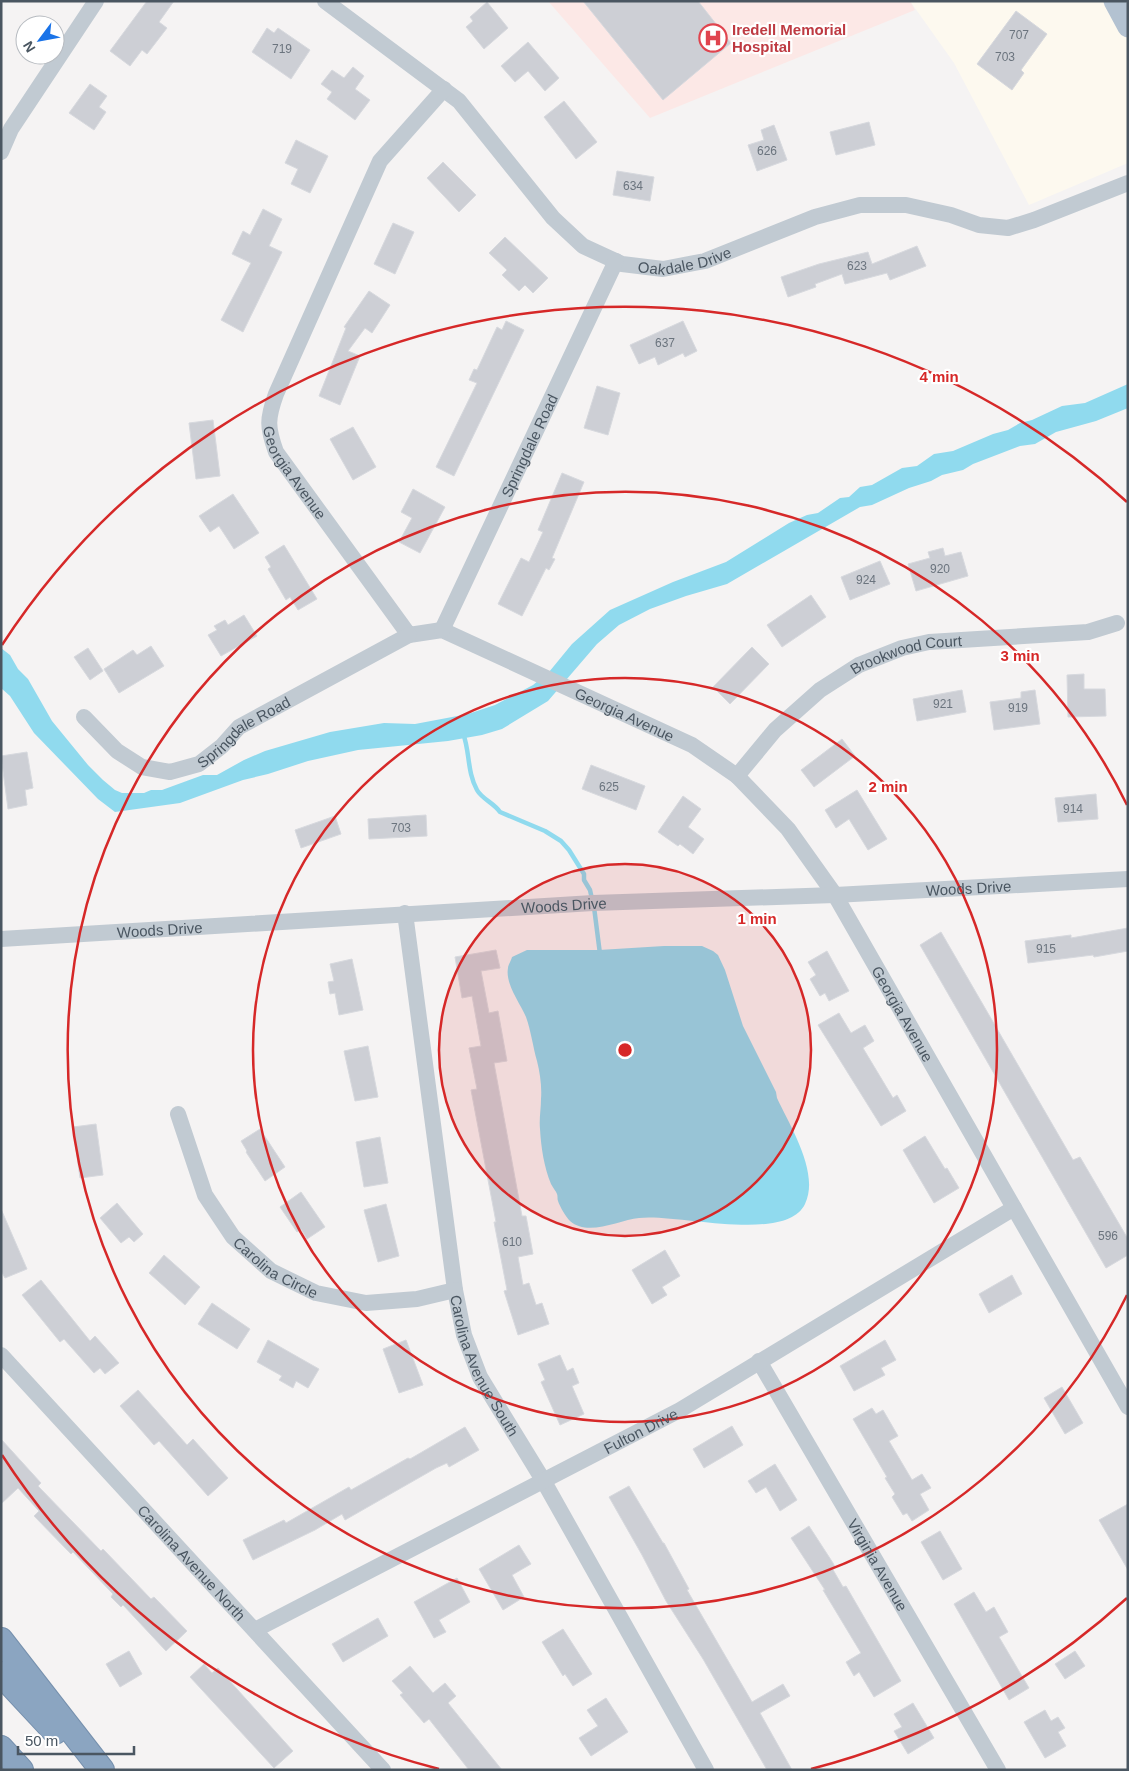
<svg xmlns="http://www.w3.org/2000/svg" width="1129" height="1771" font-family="Arial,sans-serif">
  <rect width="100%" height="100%" fill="#f5f3f3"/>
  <path fill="#fdf9ef" d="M910 1H1128V163L1029 205 954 63Z"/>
  <path fill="#fce8e6" d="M548 1H910L915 10 650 118Z"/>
  <path fill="#90daee" d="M1128 384V408L1096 421 1056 432 1035 444 1020 446 973 464 963 470 942 475 931 481 909 488 872 505 860 507 727 584 686 596 650 609 619 625 597 644 548 701 502 729 482 735 448 741 358 750 308 761 268 774 243 780 180 803 115 812 98 799 34 733 10 696 1 688V648L10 655 18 669 28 679 52 721 88 765 103 780 115 790 122 793H144L151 790H162L203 775H217L244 760 265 751 330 732 384 723 415 724 468 714 495 705 533 685 549 672 572 644 610 610 673 582 726 562 789 523 807 515 818 513 840 498 849 497 860 487 872 485 902 468 917 466 934 454 953 451 993 434 1008 430 1020 423 1032 420 1062 406 1085 403Z
    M664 946H702L713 951 718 955 725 970 743 1026 776 1092 777 1098C790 1126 820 1173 805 1204 786 1244 676 1213 639 1218 619 1220 588 1237 570 1221 566 1217 560 1207 558 1201 557 1199 558 1196 557 1194 556 1191 553 1188 551 1184 544 1167 541 1147 540 1129 539 1119 541 1109 541 1099 542 1087 540 1073 537 1061 533 1047 531 1031 526 1017 520 1003 505 984 508 968 508 965 511 961 512 957L527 950H599Z"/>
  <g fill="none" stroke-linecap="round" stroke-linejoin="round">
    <path stroke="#90daee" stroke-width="4.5" d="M463 733C470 752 467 772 477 790 482 799 494 803 500 812L545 831 561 841 569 850 584 874V880L590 890 592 899
      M594 907 600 954"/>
  </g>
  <path fill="#cdcfd5" stroke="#d7d9de" d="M147 1H174L159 22 167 28 147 54 142 50 130 66 110 51Z
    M583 1H698L731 43 663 100Z
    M487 2 508 28 484 49 466 27 473 21 470 17Z
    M1016 11 1047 34 1021 70 1024 73 1012 90 977 64Z
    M267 28 274 33 278 28 310 50 291 79 252 52Z
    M528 42 559 78 545 91 528 71 515 82 501 66Z
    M353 67 364 76 355 89 370 100 355 120 327 99 332 92 321 84 332 70 344 78Z
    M90 84 107 96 99 107 106 112 94 130 69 113Z
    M564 101 597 142 576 159 544 117Z
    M869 122 875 145 836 155 830 132Z
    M774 125 787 160 757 171 748 145 764 140 761 130Z
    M296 140 328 156 310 193 291 184 298 169 285 163Z
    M443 162 476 195 459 212 427 178Z
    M617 171 654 177 650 201 613 195Z
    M263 209 282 219 269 246 282 252 243 332 221 320 251 263 232 254 243 231 250 235Z
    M393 223 414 232 395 274 374 264Z
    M505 237 548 278 533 293 525 285 519 291 502 275 507 270 489 253Z
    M917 246 926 266 890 280 887 273 845 284 842 274 815 284 816 287 788 297 781 277 819 264 868 252 872 264Z
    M369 291 390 305 372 333 365 328 348 351 360 356 340 405 319 396 346 328 344 327Z
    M506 321 524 330 454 476 436 467 477 383 469 380 474 369 477 370 497 327 502 330Z
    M683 321 697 351 685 357 683 353 658 365 655 357 639 364 630 345Z
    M597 386 620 393 608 435 584 428Z
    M213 420 220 476 196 479 189 423Z
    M353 427 376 467 353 480 330 439Z
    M562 473 584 482 552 558 555 559 549 570 546 568 522 616 498 604 521 558 529 562 543 532 538 530Z
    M413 489 445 507 420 553 399 542 412 518 401 512Z
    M233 494 259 533 234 549 219 526 210 532 199 516Z
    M284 545 317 599 298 610 290 597 286 600 268 569 271 567 265 557Z
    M943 548 945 556 961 552 968 576 916 591 908 564 930 558 928 552Z
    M880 561 890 584 850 600 841 577Z
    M811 595 826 617 782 647 767 625Z
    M244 615 257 636 221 656 208 635 217 630 214 626 225 620 228 625Z
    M151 646 164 666 119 693 104 669 133 650 137 655Z
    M752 647 769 664 730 704 713 687Z
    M88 648 103 671 90 680 74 657Z
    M1084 674V689H1105L1106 716 1068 717 1067 675Z
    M962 690 966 712 917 721 913 699Z
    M1035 690 1040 724 994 730 990 702 1021 698V692Z
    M842 739 855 756 814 787 801 770Z
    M27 752 33 788 25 790 27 805 8 809 1 756Z
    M591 765 645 786 636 810 582 789Z
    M857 790 887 839 868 850 849 819 836 828 825 810Z
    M1096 794 1098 819 1058 822 1055 798Z
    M683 796 701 809 688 827 704 839 693 854 680 844 678 846 658 832Z
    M426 815 427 836 369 839 368 819Z
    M335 816 341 834 301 848 295 830Z
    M1128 928V951L1094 957 1093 955 1028 963 1025 941 1071 935V938Z
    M941 932 1073 1160 1080 1157 1128 1239V1255L1106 1268 920 945Z
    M496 950 500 968 481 971 489 1013 498 1011 507 1061 494 1063 522 1216H526L533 1254 518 1257 523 1285 529 1283 536 1305 542 1303 549 1324 518 1335 504 1291 507 1290 494 1222H496L471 1090 477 1089 469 1048 481 1046 472 996 462 998 455 957Z
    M827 951 849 991 829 1001 825 993 820 996 810 979 816 975 808 962Z
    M352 959 363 1010 339 1015 335 993 330 994 328 982 334 981 330 964Z
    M839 1013 851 1033 865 1025 874 1041 863 1048 893 1098 897 1095 906 1111 881 1126 818 1025Z
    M368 1046 378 1097 355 1101 344 1051Z
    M96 1124 103 1175 80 1178 73 1127Z
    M260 1129 285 1167 265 1181 246 1152 247 1151 241 1141Z
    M925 1136 945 1169 947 1168 959 1188 934 1203 903 1150Z
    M380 1137 388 1183 364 1187 356 1142Z
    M301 1192 325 1227 307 1239 301 1229 297 1232 280 1207Z
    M117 1203 143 1234 134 1242 129 1237 121 1243 100 1218Z
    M386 1204 399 1256 378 1262 364 1210Z
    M1 1209 27 1269 5 1278 1 1271Z
    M665 1250 680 1276 662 1287 667 1295 652 1304 632 1270Z
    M164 1255 200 1287 185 1305 149 1273Z
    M1012 1275 1022 1294 989 1313 979 1294Z
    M41 1280 90 1341 95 1336 119 1363 105 1374 100 1368 94 1373 64 1339 60 1342 22 1295Z
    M212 1303 250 1329 237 1349 198 1324Z
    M268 1340 319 1369 308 1388 296 1381 293 1388 279 1380 282 1376 257 1362Z
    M406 1340 423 1385 399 1393 383 1349Z
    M885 1340 896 1360 881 1368 885 1375 854 1391 840 1366Z
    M560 1355 567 1371 573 1368 579 1383 572 1386 584 1414 560 1425 541 1382 545 1380 538 1364Z
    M1062 1387 1083 1423 1065 1434 1044 1398Z
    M138 1390 187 1445 193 1439 228 1478 208 1496 159 1441 154 1445 120 1406Z
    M872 1408 876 1414 883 1410 898 1436 889 1441 912 1480 922 1474 931 1488 920 1494 929 1510 912 1521 907 1513 903 1515 892 1497 895 1494 885 1478 887 1477 853 1419Z
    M732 1426 743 1445 704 1468 693 1449Z
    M465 1427 479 1450 449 1467 447 1463 436 1468 345 1520 342 1514 315 1530 253 1560 243 1540 284 1520 286 1523 349 1487 351 1490 408 1458 410 1459Z
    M1 1439 41 1483 38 1486 101 1551 103 1549 151 1599 154 1597 187 1631 166 1651 123 1605 121 1607 111 1597 113 1594 73 1552 71 1554 34 1516 39 1511 18 1488 1 1504Z
    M775 1464 797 1500 780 1511 766 1487 756 1493 748 1481Z
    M629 1486 663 1543H664L689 1589 687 1590 752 1702 783 1684 790 1696 760 1713 792 1770H767L703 1659 666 1601 642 1555 609 1497Z
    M1128 1504V1570L1099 1520Z
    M809 1526 833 1563 835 1567 832 1568 843 1587 846 1586 901 1681 874 1697 859 1672 854 1676 846 1662 861 1653 823 1590H825L791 1538Z
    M940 1531 962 1569 943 1580 921 1542Z
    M519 1545 531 1564 512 1575 524 1597 503 1610 479 1569Z
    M457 1578 470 1602 439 1620 446 1632 434 1638 414 1602Z
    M974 1592 986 1612 994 1607 1008 1632 999 1637 1029 1688 1009 1700 954 1604Z
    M378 1618 388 1636 343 1662 332 1644Z
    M563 1629 592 1674 573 1686 565 1674 563 1676 542 1642Z
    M129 1651 142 1674 120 1687 106 1664Z
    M1075 1651 1085 1666 1065 1679 1055 1664Z
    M204 1664 212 1673 218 1668 293 1751 274 1768 190 1677Z
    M410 1666 433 1693 445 1683 456 1696 448 1703 502 1770H469L429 1719 424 1723 400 1695 403 1693 392 1681Z
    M606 1698 628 1732 591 1756 579 1738 598 1726 587 1710Z
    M913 1703 934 1738 908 1754 894 1731 902 1727 894 1714Z
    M1045 1710 1051 1721 1058 1717 1065 1728 1058 1732 1066 1746 1045 1758 1024 1722Z"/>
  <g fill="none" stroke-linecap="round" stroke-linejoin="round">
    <g stroke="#7690ad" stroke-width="26">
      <path id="highway" d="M1 1640 102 1770
        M1 1674 55 1732
        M1 1748 21 1770"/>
    </g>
    <g stroke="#c1cad2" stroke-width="16">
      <path id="s1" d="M325 1 459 101 553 218 583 246 622 264 663 269 705 261 815 217 860 205H906L951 215 979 225 1008 228 1034 220 1128 183"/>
      <path id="s2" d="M444 89 380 161 276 394C267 419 267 427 276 452L409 635 442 630 692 745 737 776 788 829 835 895 1128 1407"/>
      <path d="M1 152 11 129 96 1"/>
      <path id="s3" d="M442 630 616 261"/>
      <path id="s4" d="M84 717 117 751 142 767 170 772 199 764 222 746 239 727 409 635"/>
      <path id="s5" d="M737 776 775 730 820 690 859 665 902 648 929 642 1088 632 1117 623"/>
      <path id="s6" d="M405 913 455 1290 464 1335 480 1377 543 1480 706 1770"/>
      <path id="s7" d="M1 939 593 903 835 895 1128 879"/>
      <path id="s8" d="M178 1114 205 1195 233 1237 271 1271 316 1293 366 1303 417 1299 455 1290"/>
      <path id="s9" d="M1 1355 383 1770"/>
      <path id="s10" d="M759 1361 998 1770"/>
      <path id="s11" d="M255 1630 680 1410 1014 1208"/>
    </g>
    <path stroke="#b3c2d1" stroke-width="21" d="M1114 1 1128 27"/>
    <use href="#highway" stroke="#8ba5c1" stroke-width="24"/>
  </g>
  <circle cx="625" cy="1050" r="186" fill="#d62828" fill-opacity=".12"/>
  <g fill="none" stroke="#d62828" stroke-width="2.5">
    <circle cx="625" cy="1050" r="186"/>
    <circle cx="625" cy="1050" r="372"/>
    <path d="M1127 1295A558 558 0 1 1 1127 805"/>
    <path d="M1127 1598A743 743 0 0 1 811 1769M439 1769A743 743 0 0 1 2 1455M2 645A743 743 0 0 1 1127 502"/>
  </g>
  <defs>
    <g id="hospital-ring" transform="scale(1.4375)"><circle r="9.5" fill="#fff" stroke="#e0444e" stroke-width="1.5"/><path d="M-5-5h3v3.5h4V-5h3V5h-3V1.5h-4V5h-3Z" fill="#e0444e"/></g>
  </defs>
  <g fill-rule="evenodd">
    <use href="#hospital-ring" x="713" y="38"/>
  </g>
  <g text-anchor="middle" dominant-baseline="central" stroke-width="4.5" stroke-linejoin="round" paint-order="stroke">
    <g font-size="12" fill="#6b747e">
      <text x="1019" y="35">707</text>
      <text x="282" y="49">719</text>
      <text x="1005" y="57">703</text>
      <text x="767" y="151">626</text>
      <text x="633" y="186">634</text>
      <text x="857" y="266">623</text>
      <text x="665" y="343">637</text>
      <text x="940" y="569">920</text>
      <text x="866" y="580">924</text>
      <text x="943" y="704">921</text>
      <text x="1018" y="708">919</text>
      <text x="609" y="787">625</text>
      <text x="1073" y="809">914</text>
      <text x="401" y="828">703</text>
      <text x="1046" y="949">915</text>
      <text x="1108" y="1236">596</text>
      <text x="512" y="1242">610</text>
    </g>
    <g font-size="15" font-weight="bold" fill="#be3a42" stroke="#fff" text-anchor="start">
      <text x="732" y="29">Iredell Memorial<tspan x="732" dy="17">Hospital</tspan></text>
    </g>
    <g font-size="15" fill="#4a5661" stroke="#fff">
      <text stroke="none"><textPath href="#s1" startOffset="465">Oakdale Drive</textPath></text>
      <text stroke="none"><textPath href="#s3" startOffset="204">Springdale Road</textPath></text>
      <text stroke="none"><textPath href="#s2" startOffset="438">Georgia Avenue</textPath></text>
      <text stroke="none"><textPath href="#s5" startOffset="215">Brookwood Court</textPath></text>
      <text stroke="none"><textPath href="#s2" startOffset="872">Georgia Avenue</textPath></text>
      <text stroke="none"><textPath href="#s4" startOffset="191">Springdale Road</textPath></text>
      <text stroke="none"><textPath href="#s7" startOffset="969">Woods Drive</textPath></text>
      <text stroke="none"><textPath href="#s7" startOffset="564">Woods Drive</textPath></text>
      <text stroke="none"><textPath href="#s7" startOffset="159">Woods Drive</textPath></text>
      <text stroke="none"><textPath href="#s2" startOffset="1292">Georgia Avenue</textPath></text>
      <text stroke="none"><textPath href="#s8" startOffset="189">Carolina Circle</textPath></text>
      <text stroke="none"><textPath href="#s6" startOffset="462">Carolina Avenue South</textPath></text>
      <text stroke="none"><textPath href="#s11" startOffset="434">Fulton Drive</textPath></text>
      <text stroke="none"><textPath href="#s9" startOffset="282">Carolina Avenue North</textPath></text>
      <text stroke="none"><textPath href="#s10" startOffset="236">Virginia Avenue</textPath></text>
    </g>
  </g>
  <circle cx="625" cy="1050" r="8" fill="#d62828" stroke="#fff" stroke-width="2.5"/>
  <g font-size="15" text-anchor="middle" font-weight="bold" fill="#d62828" stroke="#fff" stroke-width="4.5" stroke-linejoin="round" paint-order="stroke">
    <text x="939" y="382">4 min</text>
    <text x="1020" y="661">3 min</text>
    <text x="888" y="792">2 min</text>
    <text x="757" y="924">1 min</text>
  </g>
  <rect width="1129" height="1771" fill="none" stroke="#4a5661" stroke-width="5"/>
  <g transform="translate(40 40) rotate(238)"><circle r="24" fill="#ffffff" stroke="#b7bbc0"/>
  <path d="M0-4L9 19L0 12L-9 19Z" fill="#1a73e8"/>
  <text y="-8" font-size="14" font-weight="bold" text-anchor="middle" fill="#4a5661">N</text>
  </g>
  <path d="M18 1746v8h116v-8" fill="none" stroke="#4a5661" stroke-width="2.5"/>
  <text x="25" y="1746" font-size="15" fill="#4a5661" stroke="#ffffff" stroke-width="4" paint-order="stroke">50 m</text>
</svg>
